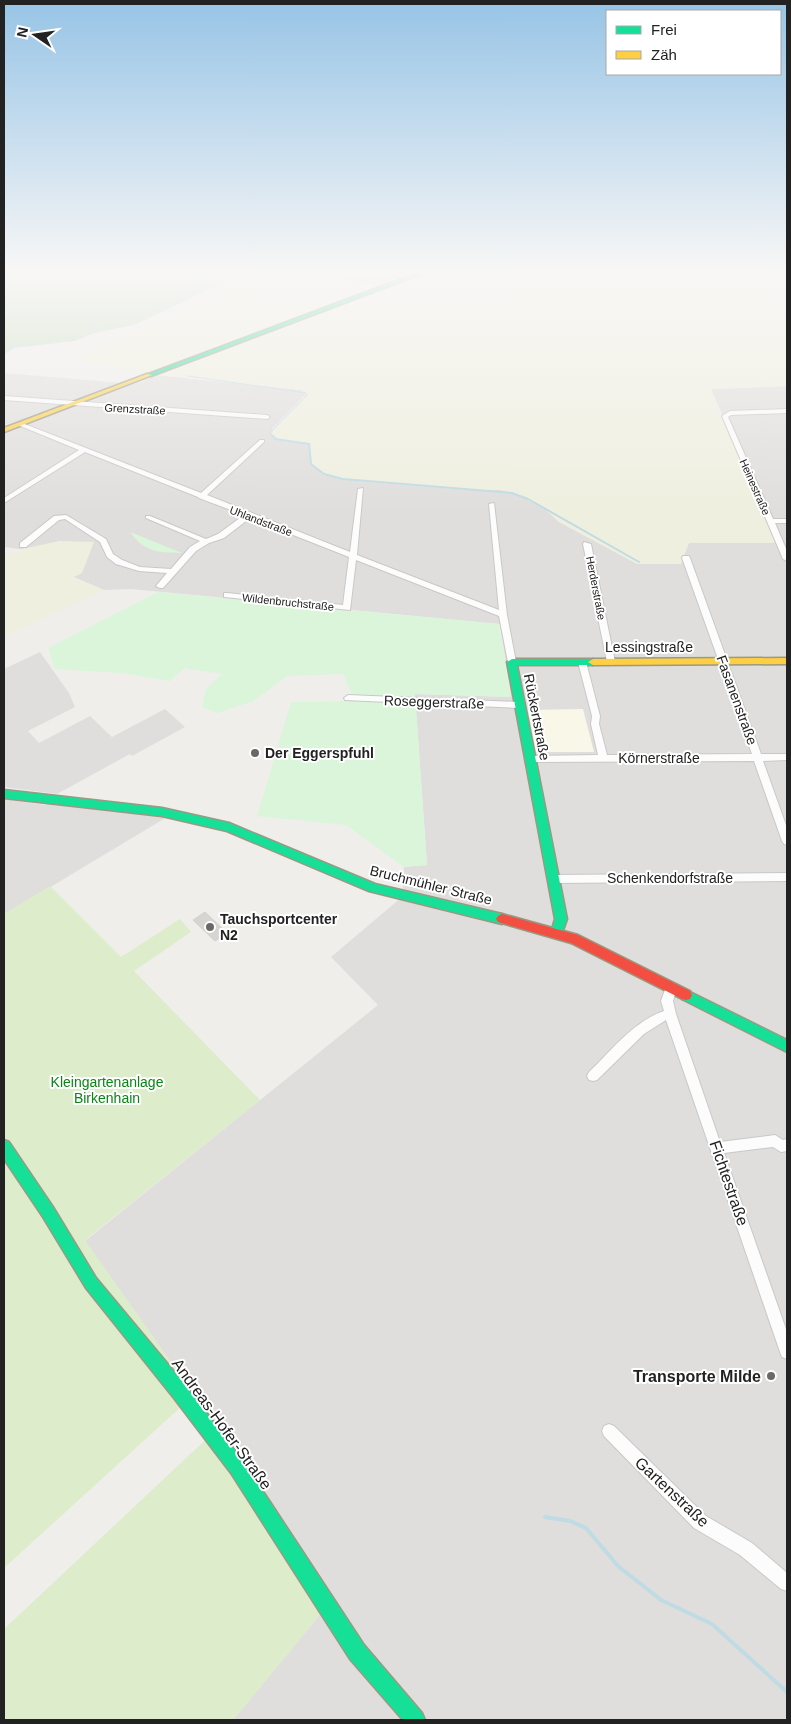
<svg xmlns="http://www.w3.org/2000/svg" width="791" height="1724" font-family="Arial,sans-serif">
  <rect width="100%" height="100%" fill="#f0eeeb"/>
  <path fill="#dfdedc" d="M321 271H382L406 275 376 286 321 276 325 272Z
    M4 373 135 384 157 375 302 390 306 394 272 429 279 439 310 443V457L329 476 358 481 469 490H501L524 496 546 510 559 522 689 543H777L711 389 787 386V1720H233L332 1600 194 1395 85 1241 378 1005 331 957 402 897 404 867 427 865 415 694 511 697 500 624 131 589 104 590 73 577 60 541 26 550 4 547Z
    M40 652 69 693 75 707 28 731 39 743 90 716 112 737 165 709 185 727 132 756 130 754 57 794 4 787V669Z
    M4 799 45 805 49 803 167 817 4 915Z"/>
  <path fill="#f8f7e8" d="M583 709 594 752H536L528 710Z"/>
  <path fill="#efefdf" d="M242 271H321L326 272 321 276 376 286 405 275 382 271H787V386L711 389 777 543H689L681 564H637L559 522 546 510 515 493 501 490H469L358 481 322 473 310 462V443L279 439 271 433 306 394 302 390 157 375 84 362 81 359 80 357 90 352 215 296Z
    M60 541 94 542 82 573 74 577 104 590 4 637V557L22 549Z"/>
  <path fill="#ddeccb" d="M50 886 121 957 180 919 191 932 134 971 260 1100 85 1240 194 1395 4 1568V914Z
    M217 1429 332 1600 233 1720H4V1629Z"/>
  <path fill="#cbdec1" d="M4 271H242L240 275 134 325 95 333 75 341 14 348 4 354Z"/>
  <path fill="#daf5da" d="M130 532 182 553C156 552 146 553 130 532Z
    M158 592 499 624 511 697 415 694 427 865 404 867 346 825 257 816 291 702 355 701 343 674 287 676 254 701 217 713 202 707 206 689 222 674 184 668 170 681 122 673 55 669 48 648Z"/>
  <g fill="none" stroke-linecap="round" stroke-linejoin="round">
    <path stroke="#bfdbe3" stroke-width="1" d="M4 348 57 341 80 330 128 325 137 317 179 300 180 295 218 281 223 277 221 274 224 271
      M188 376 306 393 307 395 270 433 273 437"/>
    <path stroke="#bfdbe3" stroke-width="2" d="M272 436 275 439 309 444 311 464 324 474 343 479 512 493 528 499 639 562"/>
    <path stroke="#bfdbe3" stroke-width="4" d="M545 1517 570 1521 586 1528 618 1566 661 1600 712 1624 787 1692"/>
  </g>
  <path fill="#d7d4d2" stroke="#d3d0cc" d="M205 912 227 933 215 941 193 920Z"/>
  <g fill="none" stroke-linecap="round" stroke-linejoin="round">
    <g stroke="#c9c8c7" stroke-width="2">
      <path id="street" d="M4 396 267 415 270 417 267 419 4 400Z
        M787 409V413L731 415 728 417 773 519H787V523H775L787 551V561L783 559 722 416 730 411Z
        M18 423H22L201 493 260 440H264V442L207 495 350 552 358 489 363 488 357 555 499 610 489 504 494 503 507 615 516 662 512 665 508 662 499 616 356 560 350 610 224 597V593H227L343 605 349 557 250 518 224 538 209 543 196 551 163 588H160L156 586 167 573 139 571 116 564 107 557 100 542 65 519 59 520 26 547H20V543L54 516 66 515 106 539 113 554 122 560 140 567 171 569 190 547 200 541 146 518V516H150L206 539 218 534 244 515 199 498 198 497 85 452 4 503V498L79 450 18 425Z
        M584 542 591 544 615 662 611 665 607 662 583 544Z
        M683 556H689L690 558 761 754H787V760L763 761 787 828V845L784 844 782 841 754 761 530 762 525 759 530 756 598 755 591 724 592 716 578 662 582 659 586 662 600 716 599 724 607 755 752 754 682 558Z
        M348 695 519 702 523 705 519 708 345 700 344 698Z
        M787 873V881L553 883 549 882 548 879 549 876 553 875Z
        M671 982 675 984 677 987 673 1001 676 1014 720 1142 775 1135 783 1140 787 1139V1151L781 1152 773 1147 724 1153 787 1332V1359L782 1357 780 1352 666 1020 644 1034 597 1080 593 1081 589 1080 587 1076 589 1072C611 1051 634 1021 664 1011L661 1001 667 984Z
        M609 1424 614 1426 706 1516 752 1543 787 1573V1591L781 1589 740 1555 694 1528 604 1436 602 1431 604 1426Z"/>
    </g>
    <g stroke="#999a82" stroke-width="3">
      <path id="fast" d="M422 271H429L151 376 146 375Z
        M512 659H593L598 662 593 665H517L567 919 561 936 557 938 553 936 551 933 555 919 507 662Z
        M4 790 162 808 229 823 375 884 502 914 506 916 508 919 506 922 502 924 369 891 227 831 162 816 4 798Z
        M686 990 787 1040V1052L682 999 680 995 682 991Z
        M4 1140 9 1142 53 1207 96 1278 186 1386 243 1461 364 1645 422 1713 425 1720H403L350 1659 231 1473 174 1398 86 1288 43 1217 4 1159Z"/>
    </g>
    <g stroke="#999a82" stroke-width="3">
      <path id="slow" d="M147 374 152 375 4 432V428Z
        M787 658V664L593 665 588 662 593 659Z"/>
    </g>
    <g stroke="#999a82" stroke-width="3">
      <path id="jam" d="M502 914 578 935 690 991 692 995 690 999 686 1000 682 999 571 943 498 922 496 919 498 916Z"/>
    </g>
    <use href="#street" fill="#fdfcfc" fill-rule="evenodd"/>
    <use href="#fast" fill="#16e098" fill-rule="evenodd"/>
    <use href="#slow" fill="#ffcf43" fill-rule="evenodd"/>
    <use href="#jam" fill="#f24e42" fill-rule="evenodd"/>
  </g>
  <linearGradient id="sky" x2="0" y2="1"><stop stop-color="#97c4e6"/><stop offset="0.53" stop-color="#f8f7f6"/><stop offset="1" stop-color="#f8f7f6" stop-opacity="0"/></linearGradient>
  <rect width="791" height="512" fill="url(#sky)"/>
  <g fill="#6a6968" stroke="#fff" stroke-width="2">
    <circle cx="255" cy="753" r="5"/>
    <circle cx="210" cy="927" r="5"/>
    <circle cx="771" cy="1376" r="5"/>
  </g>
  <g text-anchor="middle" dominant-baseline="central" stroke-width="4" stroke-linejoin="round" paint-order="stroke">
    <g font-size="11" fill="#222" stroke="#fff">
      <text transform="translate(135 409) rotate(3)">Grenzstraße</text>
      <text transform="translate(755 487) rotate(66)">Heinestraße</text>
      <text transform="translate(261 521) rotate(21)">Uhlandstraße</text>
      <text transform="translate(596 588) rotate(79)">Herderstraße</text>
      <text transform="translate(288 602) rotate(6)">Wildenbruchstraße</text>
    </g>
    <g font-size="14" fill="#222" stroke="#fff">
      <text x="649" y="647">Lessingstraße</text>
      <text transform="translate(737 700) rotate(70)">Fasanenstraße</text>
      <text transform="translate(434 702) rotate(2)">Roseggerstraße</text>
      <text transform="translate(537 717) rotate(79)">Rückertstraße</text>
      <text x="659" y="758">Körnerstraße</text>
      <text x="670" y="878">Schenkendorfstraße</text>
      <text transform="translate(431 885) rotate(14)">Bruchmühler Straße</text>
    </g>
    <g font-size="14" font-weight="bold" fill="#222" stroke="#fff" text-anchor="start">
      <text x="265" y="753">Der Eggerspfuhl</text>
      <text x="220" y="919">Tauchsportcenter<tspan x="220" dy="16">N2</tspan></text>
    </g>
    <g font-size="14" fill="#0c8416" stroke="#fff">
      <text x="107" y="1082">Kleingartenanlage<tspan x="107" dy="16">Birkenhain</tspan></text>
    </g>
    <g font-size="16" fill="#222" stroke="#fff">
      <text transform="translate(729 1183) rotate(71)">Fichtestraße</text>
      <text transform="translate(222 1424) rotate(54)">Andreas-Hofer-Straße</text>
      <text transform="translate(672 1492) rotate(43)">Gartenstraße</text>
    </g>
    <g font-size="16" font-weight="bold" fill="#222" stroke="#fff" text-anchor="end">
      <text x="761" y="1376">Transporte Milde</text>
    </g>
  </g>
  <rect width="791" height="1724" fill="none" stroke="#222222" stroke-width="10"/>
  <rect x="606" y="10" width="175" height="65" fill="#ffffff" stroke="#a7a7a7"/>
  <rect x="616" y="26" width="25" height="8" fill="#16e098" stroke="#a7a7a7"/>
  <text x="651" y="35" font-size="15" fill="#222222">Frei</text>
  <rect x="616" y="51" width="25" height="8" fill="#ffcf43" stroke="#a7a7a7"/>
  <text x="651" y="60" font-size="15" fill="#222222">Zäh</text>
  <g transform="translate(35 35) rotate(283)" stroke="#ffffff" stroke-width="4" paint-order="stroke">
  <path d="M0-4L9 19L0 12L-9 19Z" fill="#222222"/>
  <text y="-8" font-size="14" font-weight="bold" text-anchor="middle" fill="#222222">N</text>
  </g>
</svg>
